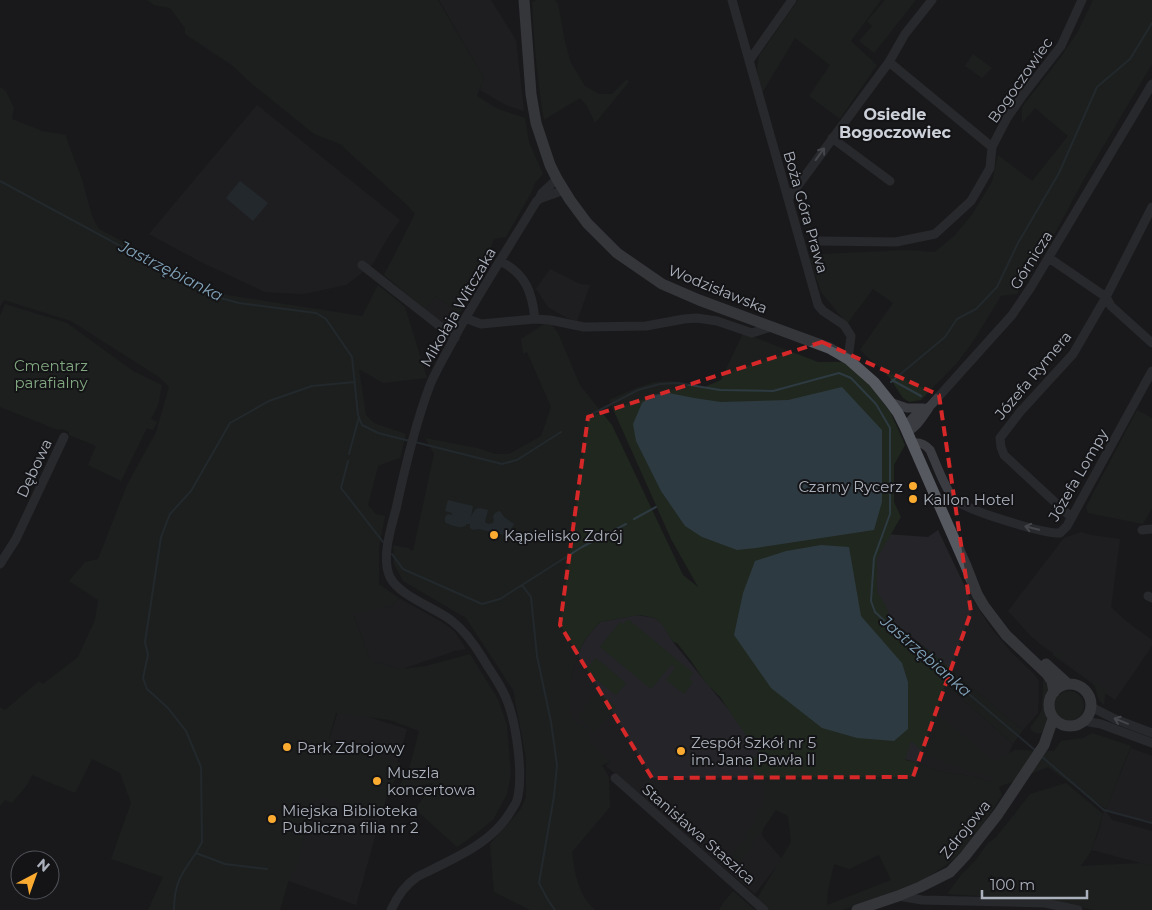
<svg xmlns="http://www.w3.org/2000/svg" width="1152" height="910" font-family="Montserrat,sans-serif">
  <rect width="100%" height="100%" fill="#19191c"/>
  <path fill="#252529" d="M439 0H491L516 40 524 111 506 105 480 90 484 78Z
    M257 105 400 220 390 234 372 265 346 285 303 294 265 292 201 262 149 234Z
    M550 269 580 284 590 285 577 321 567 318 548 307 536 289Z
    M436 296 459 314 451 325 446 326 425 309Z
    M938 530 967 591 991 628 1012 653 1034 674 1039 681 1038 713 1023 730 963 680 932 653 899 627 882 611 878 604 875 559 887 534 928 537Z
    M1081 532 1091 535 1120 539 1111 607 1126 621 1152 640V646L1115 700 1053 655V653L1040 644 1030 635 1008 611 1064 538Z
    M399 598 445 624 455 632 466 649 453 651 452 652 402 669 371 661 353 613 392 606Z
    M637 615 655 618 663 624 673 642 770 760 762 836 782 859 755 894 606 766 610 762 589 743 570 716V681L581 647 587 637 600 622Z
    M934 674 1013 744 1007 757 998 784 972 776 943 772 915 762 904 759Z
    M339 708 407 729 397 763 329 741Z
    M1131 748 1152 756V823L1105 810 1112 820 1152 831V866L1092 850 1100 828 1104 810 1106 809Z
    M315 789 383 808 356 905 286 880Z"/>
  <path fill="#1f271f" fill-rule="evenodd" d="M147 0H438L484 78 477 96 498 109 525 118 529 142 543 174 535 183 531 193 506 237 494 239 486 261 489 266 459 314 436 296 425 309 384 275 415 214 406 204 340 144 314 134 252 84 233 66 185 34V28L170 8 154 5Z
    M537 0H555L558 4 565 42 571 63 585 86 599 94H612L627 79 629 82 595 123 587 106 580 98 544 120C537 80 534 41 532 2Z
    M798 0H881L851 41 877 65 840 119 809 96 830 65 795 38 761 95 757 69 759 56Z
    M885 0H916L874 53 859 41 872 26 867 21Z
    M1093 0H1152V64L1084 179 1045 252 1017 294 1001 296 974 340 957 363 921 400 909 402 903 398 889 377 860 350 893 303 873 289 847 324 821 292 809 258 822 254 907 250 935 252 955 235 971 216 992 182 998 155 1032 181 1068 136 1035 108 1022 123V107L1060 58 1077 33Z
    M973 54 992 68 982 78 965 66Z
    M0 87 6 91 14 108 12 119 42 131 66 135 68 143 82 179 92 216 99 229 227 295 362 316 378 285 405 307 427 378 383 383 359 369 366 415 374 423 406 434 400 458 378 466 368 505 376 514 385 516 379 548V584L399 598 392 606 353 614 371 661 402 669 426 666 470 654 498 699 507 725 511 774 507 794 493 820 474 835 457 847 415 809 427 793 433 783 406 788 400 785 410 766 419 731 390 720 336 713 329 739 331 742 400 763 396 778 389 791 383 808 379 807 377 811 322 797 313 802 298 862 289 879 280 910H148L163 877 111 859 131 803 120 773 92 759 75 793 32 775 27 785 12 803 5 800 0 806V707L5 710 39 681 43 684 78 657 95 620 98 600 69 581 85 562 98 559 127 485 156 432 169 387 159 377 71 321 4 300 0 307Z
    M5 304 67 323 133 371 162 385 158 405 151 419 157 422 153 430 147 428 121 481 88 465 96 446 69 435V432L62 429 58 430 0 407V316Z
    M549 321 558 333 580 385 612 425 683 575 698 587 671 539 609 400 636 388 655 382 669 381 687 383 699 387H704L721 380 743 333 818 362H844L867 380 891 413 905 445 894 465V502L901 517 877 558V592L886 606 890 618 914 640 932 653 963 680 1023 730 1013 744 951 689 936 712 993 761 1015 750 1054 751 1061 741 1083 738 1092 733 1131 746 1106 809 1048 767 999 787 1002 795 975 837 955 858 943 867 922 881 896 894 842 910H766L755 902 791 842 788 816 776 810 734 871 732 857C742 841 771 802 763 783 760 776 753 770 748 765L759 752 755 744 746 735 736 721 720 697 706 683 691 661 677 643 673 642 662 624 655 618 639 615 600 622 587 637 581 647 570 681V716L590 732V741L589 743 611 762 602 765 609 777 610 807 572 852C575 874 578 895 595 910H530L494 892 490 844 520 810 526 797V758L513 690 466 618 403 581 394 564 393 545 408 548 413 551 434 454 425 438 477 448 495 454H509L541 436 551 407 527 352 523 354 521 339ZM911 741 928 756 991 778 995 783 972 776 943 772 915 762 905 760ZM879 855 891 880 827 905 828 890 834 864 849 869Z
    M1137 410 1152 418V508L1143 524 1088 513 1086 507Z
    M628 619 693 673 689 679 693 682 684 694 666 680 675 668 672 664 651 689 600 647 620 622 623 624Z
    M1059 652 1063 653 1060 658 1108 691 1105 695 1104 705C1096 700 1098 691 1093 684 1090 678 1060 660 1053 655L1055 653Z
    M596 658 626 683 616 695 585 671Z
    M1044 679 1050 688C1045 702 1043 707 1048 722L1042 733C1036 734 1033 733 1030 728L1040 714 1042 709 1043 682Z
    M1054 706a15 15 0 1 1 30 0a15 15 0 1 1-30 0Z
    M598 692 616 707 594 732 577 717Z
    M1066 783 1103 814 1092 850 1081 866 1141 863 1152 866V910H1094L1046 900 947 894 961 875 976 860 987 844 996 837 1013 816 1030 794Z
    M733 891 755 910H719L723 903Z"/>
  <path fill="#2e3a41" d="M240 181 268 203 253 221 226 198Z
    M842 387 882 430V502L874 530 756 548 737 550 702 537 685 526 661 491 636 441 633 424 642 403 654 394 669 393 694 398 721 402 788 400Z
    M448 500 473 506 471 517C476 507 476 507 488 510L485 522 488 524 493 523 494 520 493 517C494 513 496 512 500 511L504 517 514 524 508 535H504L479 529 473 530 470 528V524H467C463 530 451 526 445 522V517L448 514 452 515V513L445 511Z
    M821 545 849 547 861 616 902 663 908 682V729L894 741 857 738 822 728 771 688 734 635 743 593 755 561 786 551Z"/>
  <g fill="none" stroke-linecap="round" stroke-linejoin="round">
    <path stroke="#2e3a41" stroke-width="2" d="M0 181 213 296 239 303 316 313 326 319 352 357 358 415 362 425 378 433 410 441
      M892 380 921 396
      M891 382 945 337 957 319 976 309 997 287 1018 243 1059 173 1097 87 1130 59 1152 23
      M594 413 638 390 660 384 678 383 720 390 773 391 839 373 851 378 876 404 890 428V514L874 558 871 601 875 612 903 638 1036 751
      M415 442 502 464 517 460 561 432
      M349 454 359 417
      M348 461 341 488 383 542
      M634 519 656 507
      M392 554 403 569 482 604 500 599 582 547 626 524
      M522 585 531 597 537 656 551 722 557 765 554 796 539 883 548 900 555 910
      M1041 756 1104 810 1152 823
      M267 869 225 864 196 853 202 842 201 767 186 731 168 708 147 689 143 678 148 655 145 642 161 537 170 514 191 491 230 423 269 401 312 386 355 382
      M174 910C174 884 181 874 196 853"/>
    <path stroke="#3a3c41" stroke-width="9" d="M732 0 818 305 823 311 844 325 851 336 848 359
      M749 61 792 0
      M889 62 992 147
      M832 138 890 181
      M539 199 564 190
      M788 199 889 62 905 34 932 0
      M820 241 896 242 935 234 971 201 990 168 992 147 1007 118 1023 95 1061 46 1082 0
      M1049 258 1106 297 1111 306 1152 343
      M500 261C526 274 532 292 535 319
      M362 265 455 338
      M465 318 481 324 535 319 550 320 584 327 646 326 684 319 697 318 717 321 752 333 771 327
      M890 402 907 408H923
      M905 427C909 423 912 417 917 414 922 410 928 409 932 404L1012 315 1031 287 1152 84
      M907 432C917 427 922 418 929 408
      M912 443C920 442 925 444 930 450 936 463 945 489 954 499 965 510 1044 534 1060 533L1067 526 1152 371
      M1071 517 1004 455 1001 447 1000 438 1020 412 1073 354 1106 297 1152 207
      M1142 530 1152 529
      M0 564 16 539 64 437
      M1148 596 1152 598
      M1091 707 1115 719 1152 733
      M1084 721 1101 724 1152 743
      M615 778 764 910
      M898 896 922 900 1045 903 1078 910
      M391 910C397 897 405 885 417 877 422 874 428 872 433 869 462 855 494 840 511 811 513 807 516 804 517 800 524 775 516 721 506 698 500 683 490 671 482 657 474 644 465 631 452 621 436 608 399 596 390 577 381 558 391 528 396 509 405 467 415 425 430 385 438 366 449 349 458 331 483 287 510 245 536 202L539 199 542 193 557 179"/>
    <path stroke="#565960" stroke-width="11" d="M524 0 531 94 536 123 550 165 557 179 570 200 587 223 617 253 662 284 699 300 829 348 848 359 874 382 890 402 898 413 905 427 966 566 977 594 984 606 1006 635 1047 674 1052 681 1054 692
      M1046 664 1068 684
      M1049 705a21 21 0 1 1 42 0a21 21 0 1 1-42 0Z
      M857 910 898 896 920 887 950 872 965 856 998 814 1044 745 1053 719"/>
  </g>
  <defs><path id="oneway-shaft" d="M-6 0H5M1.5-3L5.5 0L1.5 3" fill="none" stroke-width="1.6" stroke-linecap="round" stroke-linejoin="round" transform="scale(1.25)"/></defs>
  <g stroke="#787c85">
    <use href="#oneway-shaft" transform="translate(820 154) rotate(-54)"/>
    <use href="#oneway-shaft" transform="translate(1032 528) rotate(-166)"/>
    <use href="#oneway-shaft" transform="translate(1121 721) rotate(-158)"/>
  </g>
  <path d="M0 0H1152V910H0ZM822 342 939 395 971 612 913 777 652 778 560 625 588 417Z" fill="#19191c" fill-opacity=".55" fill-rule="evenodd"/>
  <path fill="none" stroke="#d62828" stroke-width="4" stroke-dasharray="10 6" stroke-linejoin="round" d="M822 342 939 395 971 612 913 777 652 778 560 625 588 417Z"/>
  <g fill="#fcab31" stroke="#141417" stroke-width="2">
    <circle cx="913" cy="486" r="5"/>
    <circle cx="913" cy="499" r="5"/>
    <circle cx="494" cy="535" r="5"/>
    <circle cx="287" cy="747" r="5"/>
    <circle cx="681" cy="751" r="5"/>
    <circle cx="377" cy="781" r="5"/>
    <circle cx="272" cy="819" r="5"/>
  </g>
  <g text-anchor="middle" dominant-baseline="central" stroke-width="4" stroke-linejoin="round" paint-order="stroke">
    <g font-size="15" fill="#abb1bc" stroke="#141417">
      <text transform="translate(1020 80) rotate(-55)">Bogoczowiec</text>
      <text transform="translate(806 212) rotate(74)">Boża Góra Prawa</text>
      <text transform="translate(1031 260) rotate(-58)">Górnicza</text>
      <text transform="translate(718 289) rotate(22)">Wodzisławska</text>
      <text transform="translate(458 307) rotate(-60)">Mikołaja Witczaka</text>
      <text transform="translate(1033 375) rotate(-50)">Józefa Rymera</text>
      <text transform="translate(34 468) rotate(-65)">Dębowa</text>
      <text transform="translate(1078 475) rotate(-60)">Józefa Lompy</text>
      <text transform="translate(965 829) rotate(-51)">Zdrojowa</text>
      <text transform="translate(699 834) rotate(41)">Stanisława Staszica</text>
    </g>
    <g font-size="15" fill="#82a881" stroke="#141417">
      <text x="51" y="365">Cmentarz<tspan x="51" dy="17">parafialny</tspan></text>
    </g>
    <g font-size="15" fill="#abb1bc" stroke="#141417" text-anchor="start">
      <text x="903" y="486" text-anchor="end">Czarny Rycerz</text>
      <text x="923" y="499">Kallon Hotel</text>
      <text x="504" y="535">Kąpielisko Zdrój</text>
      <text x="691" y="742">Zespół Szkół nr 5<tspan x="691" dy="17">im. Jana Pawła II</tspan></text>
      <text x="297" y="747">Park Zdrojowy</text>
      <text x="387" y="772">Muszla<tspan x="387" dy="17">koncertowa</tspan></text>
      <text x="282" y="810">Miejska Biblioteka<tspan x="282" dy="17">Publiczna filia nr 2</tspan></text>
    </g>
    <g font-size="16" font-weight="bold" fill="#ccd0d8" stroke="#141417">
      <text x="895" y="114">Osiedle<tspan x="895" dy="18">Bogoczowiec</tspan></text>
    </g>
    <g font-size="16" font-style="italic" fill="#81a2b8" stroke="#141417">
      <text transform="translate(171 271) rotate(27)">Jastrzębianka</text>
      <text transform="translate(926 656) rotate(41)">Jastrzębianka</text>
    </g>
  </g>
  <g transform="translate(35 875) rotate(41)"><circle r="24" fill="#141417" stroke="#505359"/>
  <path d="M0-4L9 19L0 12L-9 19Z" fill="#fcab31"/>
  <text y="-8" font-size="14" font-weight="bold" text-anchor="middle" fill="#abb1bc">N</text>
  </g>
  <path d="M982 890v8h105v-8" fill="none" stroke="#abb1bc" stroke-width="2.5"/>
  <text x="990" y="890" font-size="15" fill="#abb1bc" stroke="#141417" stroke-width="4" paint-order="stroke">100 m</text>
</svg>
